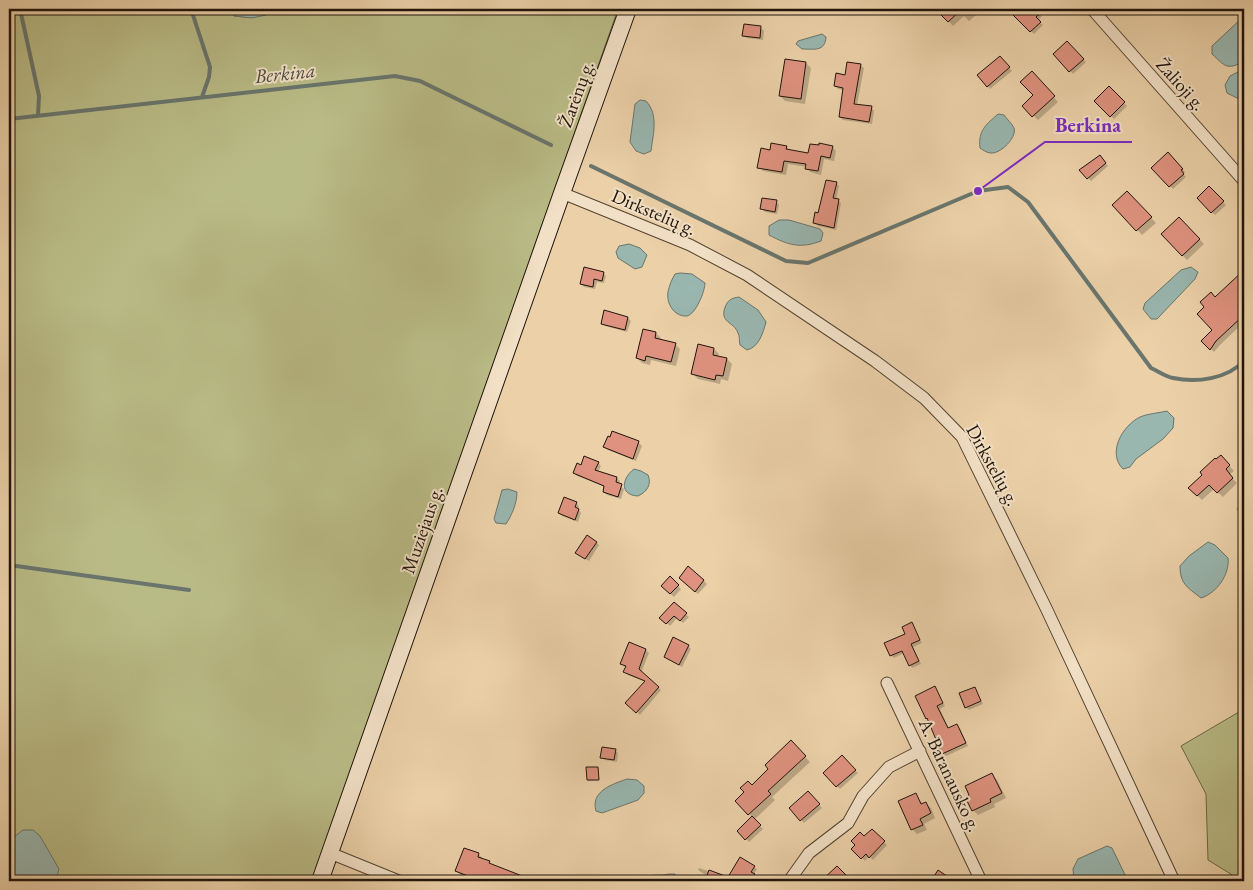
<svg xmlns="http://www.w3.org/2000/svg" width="1253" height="890" font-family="'EB Garamond',serif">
  <rect width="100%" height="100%" fill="#ebd0a8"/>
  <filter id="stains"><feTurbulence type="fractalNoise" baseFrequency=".004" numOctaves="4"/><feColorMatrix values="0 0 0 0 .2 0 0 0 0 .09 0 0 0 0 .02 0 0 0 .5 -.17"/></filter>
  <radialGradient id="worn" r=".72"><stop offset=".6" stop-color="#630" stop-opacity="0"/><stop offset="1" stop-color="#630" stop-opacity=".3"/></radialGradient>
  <path fill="#b9bb86" stroke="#6c6848" d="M9 9H229L234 16C249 17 255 20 268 11L269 9H618L312 881H56L58 877 13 837 9 841Z
    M1244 709V881H1242L1208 860 1206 794 1181 746Z"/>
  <path fill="#99b6af" stroke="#69756d" d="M229 9H269L266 15 252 18 234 16Z
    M1244 16V61C1227 71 1225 66 1212 54V46Z
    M822 34 826 37C825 52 814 49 802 49L796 44 798 41Z
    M1244 69V98H1237L1227 93 1225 85 1230 76Z
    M640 100 646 101C659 115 653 134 651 151L644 154 636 151 630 142 635 104Z
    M998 114 1004 115C1007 119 1012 124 1014 128 1017 138 1000 154 991 153 987 153 983 150 980 148 978 130 986 125 998 114Z
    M779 220H789L820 229 823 233 821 241C800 249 788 245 769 235V226Z
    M629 244 640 248 647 255 642 267 635 269 618 258 616 252 619 246Z
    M1191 267 1198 272 1195 279 1157 319H1151L1143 309 1145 303 1181 270Z
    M680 273 692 274 705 283C705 291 696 314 687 316 674 317 666 303 668 292 669 286 672 279 675 274Z
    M739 297 758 310 766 322C763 333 759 347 747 350L740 345C739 341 740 336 738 333 734 321 718 323 726 305 729 299 733 298 739 297Z
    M1167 411 1174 418 1173 428 1163 439 1136 459 1130 467 1123 469C1107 453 1122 426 1140 417 1147 414 1158 413 1167 411Z
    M634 469 641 471 648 475C652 484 647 492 638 496 619 495 622 478 634 469Z
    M508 489 517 492C517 503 512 515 506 524L496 523 494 519 502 490Z
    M1208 542 1215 545 1228 558C1230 574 1217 593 1201 598 1187 587 1180 584 1180 566L1189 556Z
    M627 779 637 780 644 786V793L638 800 602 813 596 811C590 791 613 784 627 779Z
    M23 830H33L40 836 59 869 56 881H9V841Z
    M1107 846 1112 848 1128 881H1074L1073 869 1078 859Z
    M669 874H675L678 881H642C648 872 659 877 669 874Z"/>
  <path fill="#0003" d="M945 9H971L976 15 969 21 964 16 953 26 941 13Z
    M1019 9H1035L1042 16 1038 21 1043 25 1034 34 1013 14Z
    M761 28 764 31 763 40 747 38 744 35Z
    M1067 43 1086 62 1073 74 1055 54Z
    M1000 57 1012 71 990 89 988 86Z
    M786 60 806 63 811 68 805 104 785 101 780 96Z
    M860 65 864 68 857 105 871 107 874 111 872 124 843 120 840 117 844 90 838 89 835 86Z
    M1037 78 1058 102 1038 120 1024 106 1035 96Z
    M1109 88 1127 106 1114 119 1096 101Z
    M1244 121V135L1238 127Z
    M786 147 791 151 809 155 832 147 836 151 834 161 824 159 821 175 810 172 807 167 788 164 786 175 763 171 759 167 771 151Z
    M1168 154 1185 172 1183 174 1186 177 1173 189 1153 168Z
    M1100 157 1108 166 1091 181 1081 170Z
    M836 183 839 186 836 200 841 203 836 230 818 226 814 223Z
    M1209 188 1226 205 1215 215 1198 198Z
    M1127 192 1156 223 1142 235 1113 205Z
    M776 201 779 205 777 214 765 212 762 209Z
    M1179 218 1204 244 1187 260 1162 234Z
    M1244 271V310L1241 313 1244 317V322L1220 345 1214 352 1203 341 1213 330 1215 299Z
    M603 273 606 276 604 283 597 282 595 289 584 287 581 284Z
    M628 318 631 321 627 332 605 326 602 323Z
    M656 333 661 338 660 340 675 344 680 349 676 366 651 360 650 365 642 363 637 358Z
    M714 349 719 354 718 357 727 359 732 364 728 381 721 379 720 384 698 379 693 374Z
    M613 433 639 443 642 446 636 461 608 450 605 447Z
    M1221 457 1234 471 1229 475 1237 483 1223 497 1214 489 1202 500 1190 488Z
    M598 463 601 466 598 472 617 478 620 481 618 485 624 489 621 499 607 495 604 492 605 487 577 476 574 473 582 466Z
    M1244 499V517L1236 509Z
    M576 503 579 506 578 509 581 513 578 522 562 516 559 513Z
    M596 542 599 545 589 561 580 556Z
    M670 578 681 589 674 597 662 586Z
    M683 581H704L707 584 698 594Z
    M674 604 689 617 683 623 677 618 670 626 661 618Z
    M912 624 922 643 913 647 921 664 912 668 904 653 894 658 891 655Z
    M629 644 646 650 649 653 641 673 661 690 640 715 627 703 646 682 628 675 625 672 626 668 622 664Z
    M688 646 691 649 682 667 665 657Z
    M935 688 945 706 940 709 949 729 957 725 960 728 968 746 946 756 943 753 917 696Z
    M974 688 983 704 969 710 966 707Z
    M791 742 810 762 772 797 775 800 754 820 763 829 749 842 739 831 753 818 737 801 770 769Z
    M615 750 618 753 617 762 605 760 602 757Z
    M842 757 858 773 840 789 824 773Z
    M598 768 599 780 589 781 588 780Z
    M992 775 997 780 1006 798 994 804 995 807 978 815 973 810Z
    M808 793 822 808 804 823 791 808Z
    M915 794 923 804 926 803 931 808 935 818 924 824 927 830 917 834 912 829Z
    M872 830 887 845 873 860 869 856 865 861 853 849Z
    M478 854 491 865 524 878 528 881H477L461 875 456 871Z
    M754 867 757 869 754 874 757 877 754 881H707L708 877 698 870 699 868 729 878Z"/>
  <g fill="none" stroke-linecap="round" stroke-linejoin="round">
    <path stroke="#69756d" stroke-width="4" d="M20 9 39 96 38 115
      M191 9 210 67 209 77 202 97
      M9 119 395 76 420 81 551 145
      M591 166 786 261 808 263 978 191 1008 187 1028 202 1151 368C1158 371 1166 377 1173 378 1197 383 1227 379 1244 361
      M9 565 189 590"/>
  </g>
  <path fill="#de927f" stroke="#20140b" d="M944 9H962L948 22 939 13Z
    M1017 9H1045L1036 17 1041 22 1030 32 1012 14Z
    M744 24 761 26 760 38 742 36Z
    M1067 41 1084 59 1069 72 1053 54Z
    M1000 56 1010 67 987 87 977 75Z
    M785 59 806 62 801 99 779 96Z
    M847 62 861 64 854 104 872 106 869 122 839 117 843 88 834 86 836 73 845 75Z
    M1032 71 1055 96 1032 117 1022 106 1033 95 1020 82Z
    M1109 86 1125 102 1110 117 1094 101Z
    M771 143 787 146 786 149 808 153 810 144 819 145V143L833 146 830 158 821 156 818 171 805 169 806 164 784 161 782 172 757 168 761 148 770 150Z
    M1168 152 1183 169 1181 170 1184 174 1169 187 1151 168Z
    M1100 155 1106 163 1087 179 1079 170Z
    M826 180 837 182 833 198 839 199 834 228 813 223 815 212 818 213Z
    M1209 186 1224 201 1211 213 1197 198Z
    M1127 191 1152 217 1136 231 1112 205Z
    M762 198 777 200 775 212 760 209Z
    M1179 217 1200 239 1182 256 1161 234Z
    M584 267 604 272 602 281 594 279 593 287 580 284Z
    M1244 270V315L1216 341 1210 350 1201 341 1212 330 1197 314 1204 307 1200 302 1211 292 1215 297Z
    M604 310 628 317 625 330 601 324Z
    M643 329 656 332 655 338 676 343 671 362 646 356 645 361 636 358Z
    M698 344 714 348 713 355 727 358 723 376 716 375 715 380 691 374Z
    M612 431 639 441 633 459 603 447 608 436 610 437Z
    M1221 455 1230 465 1226 469 1233 478 1217 493 1209 485 1197 496 1188 488 1202 475 1200 472 1215 458 1216 459Z
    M584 456 599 462 595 470 617 477 616 482 622 484 618 497 603 492 604 486 573 473 577 463 581 465Z
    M564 497 577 502 575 507 579 509 575 520 558 513Z
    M587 535 597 542 585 559 575 553Z
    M688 566 704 580 695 592 679 578Z
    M670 576 679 585 670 594 661 586Z
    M674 602 687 613 680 621 674 616 666 624 659 618Z
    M912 622 920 640 911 644 919 661 909 666 902 651 890 656 884 643 905 634 902 627Z
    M673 637 689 645 679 665 664 657Z
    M629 642 646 649 639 669 659 687 636 713 625 703 645 681 623 672 626 666 620 664Z
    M935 686 943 703 937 706 948 728 957 724 966 743 942 754 927 718 926 719 915 696Z
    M975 687 981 701 965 708 959 693Z
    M791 740 806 756 768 791 771 794 748 815 735 801 744 792 740 788 748 781 752 785 768 769 765 765Z
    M602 747 616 749 614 760 600 758Z
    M842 755 856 770 836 787 823 773Z
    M586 767H598L599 780H587Z
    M992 773 1002 793 990 799 991 802 972 811 965 797 969 795 965 786Z
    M808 791 820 804 800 821 789 808Z
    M916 793 921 804 926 802 931 813 920 819 923 825 911 830 898 801Z
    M752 816 761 825 745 840 737 831Z
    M872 829 885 841 869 858 866 854 861 859 851 849 855 845 851 841 860 832 864 836Z
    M464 848 479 853 478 857 490 861 489 863 535 881H481L455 871Z
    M740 857 755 866 751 872 755 874 750 881H705L709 870 728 877Z
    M837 866 852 881H821Z
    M938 870 954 881H931Z"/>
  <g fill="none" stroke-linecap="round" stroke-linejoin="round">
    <g stroke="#534332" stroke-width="13">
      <path id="street" d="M1092 9 1244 181
        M562 193 690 245 747 275 875 361 924 398 962 437 1046 608 1174 881
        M887 683 981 881
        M330 853 399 881
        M789 881 809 853 848 823 863 796 889 767 920 751"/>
    </g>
    <g stroke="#20140b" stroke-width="18">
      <path id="secondary" d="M320 881 562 193 628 9"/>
    </g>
    <use href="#street" stroke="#f2e0c6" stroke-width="11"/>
    <use href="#secondary" stroke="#f2e0c6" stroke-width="16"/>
  </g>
  <g text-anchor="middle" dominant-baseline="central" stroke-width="4" stroke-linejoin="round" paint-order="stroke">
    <g font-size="19" fill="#20140b" stroke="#f2e0c6">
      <text transform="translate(1181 84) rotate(48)">Žalioji g.</text>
      <text transform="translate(576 94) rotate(-70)">Žarėnų g.</text>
      <text transform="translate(654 212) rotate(23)">Dirkstelių g.</text>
      <text transform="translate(993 465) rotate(61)">Dirkstelių g.</text>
      <text transform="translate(422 530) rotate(-71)">Muziejaus g.</text>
      <text transform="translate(950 775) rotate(65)">A. Baranausko g.</text>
    </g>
    <g font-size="20" font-style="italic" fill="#4a4d44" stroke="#f2e0c6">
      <text transform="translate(285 73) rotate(-6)">Berkina</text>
    </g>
  </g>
  <path fill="none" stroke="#7b2cbf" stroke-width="2" d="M978 191L1045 142H1132"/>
  <circle fill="#7b2cbf" stroke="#f2e0c6" stroke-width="2" cx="978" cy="191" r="5"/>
  <g font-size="20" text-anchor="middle" font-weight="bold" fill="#7b2cbf" stroke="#f2e0c6" stroke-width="4" stroke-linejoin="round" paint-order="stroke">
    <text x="1088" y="132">Berkina</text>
  </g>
  <rect width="1253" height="890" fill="none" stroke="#ebd0a8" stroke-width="30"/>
  <rect x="10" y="10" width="1233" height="870" fill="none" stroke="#20140b" stroke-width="2.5"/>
  <rect x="15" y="15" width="1223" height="860" fill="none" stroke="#20140b"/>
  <rect width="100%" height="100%" filter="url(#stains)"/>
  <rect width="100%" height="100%" fill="url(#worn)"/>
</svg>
